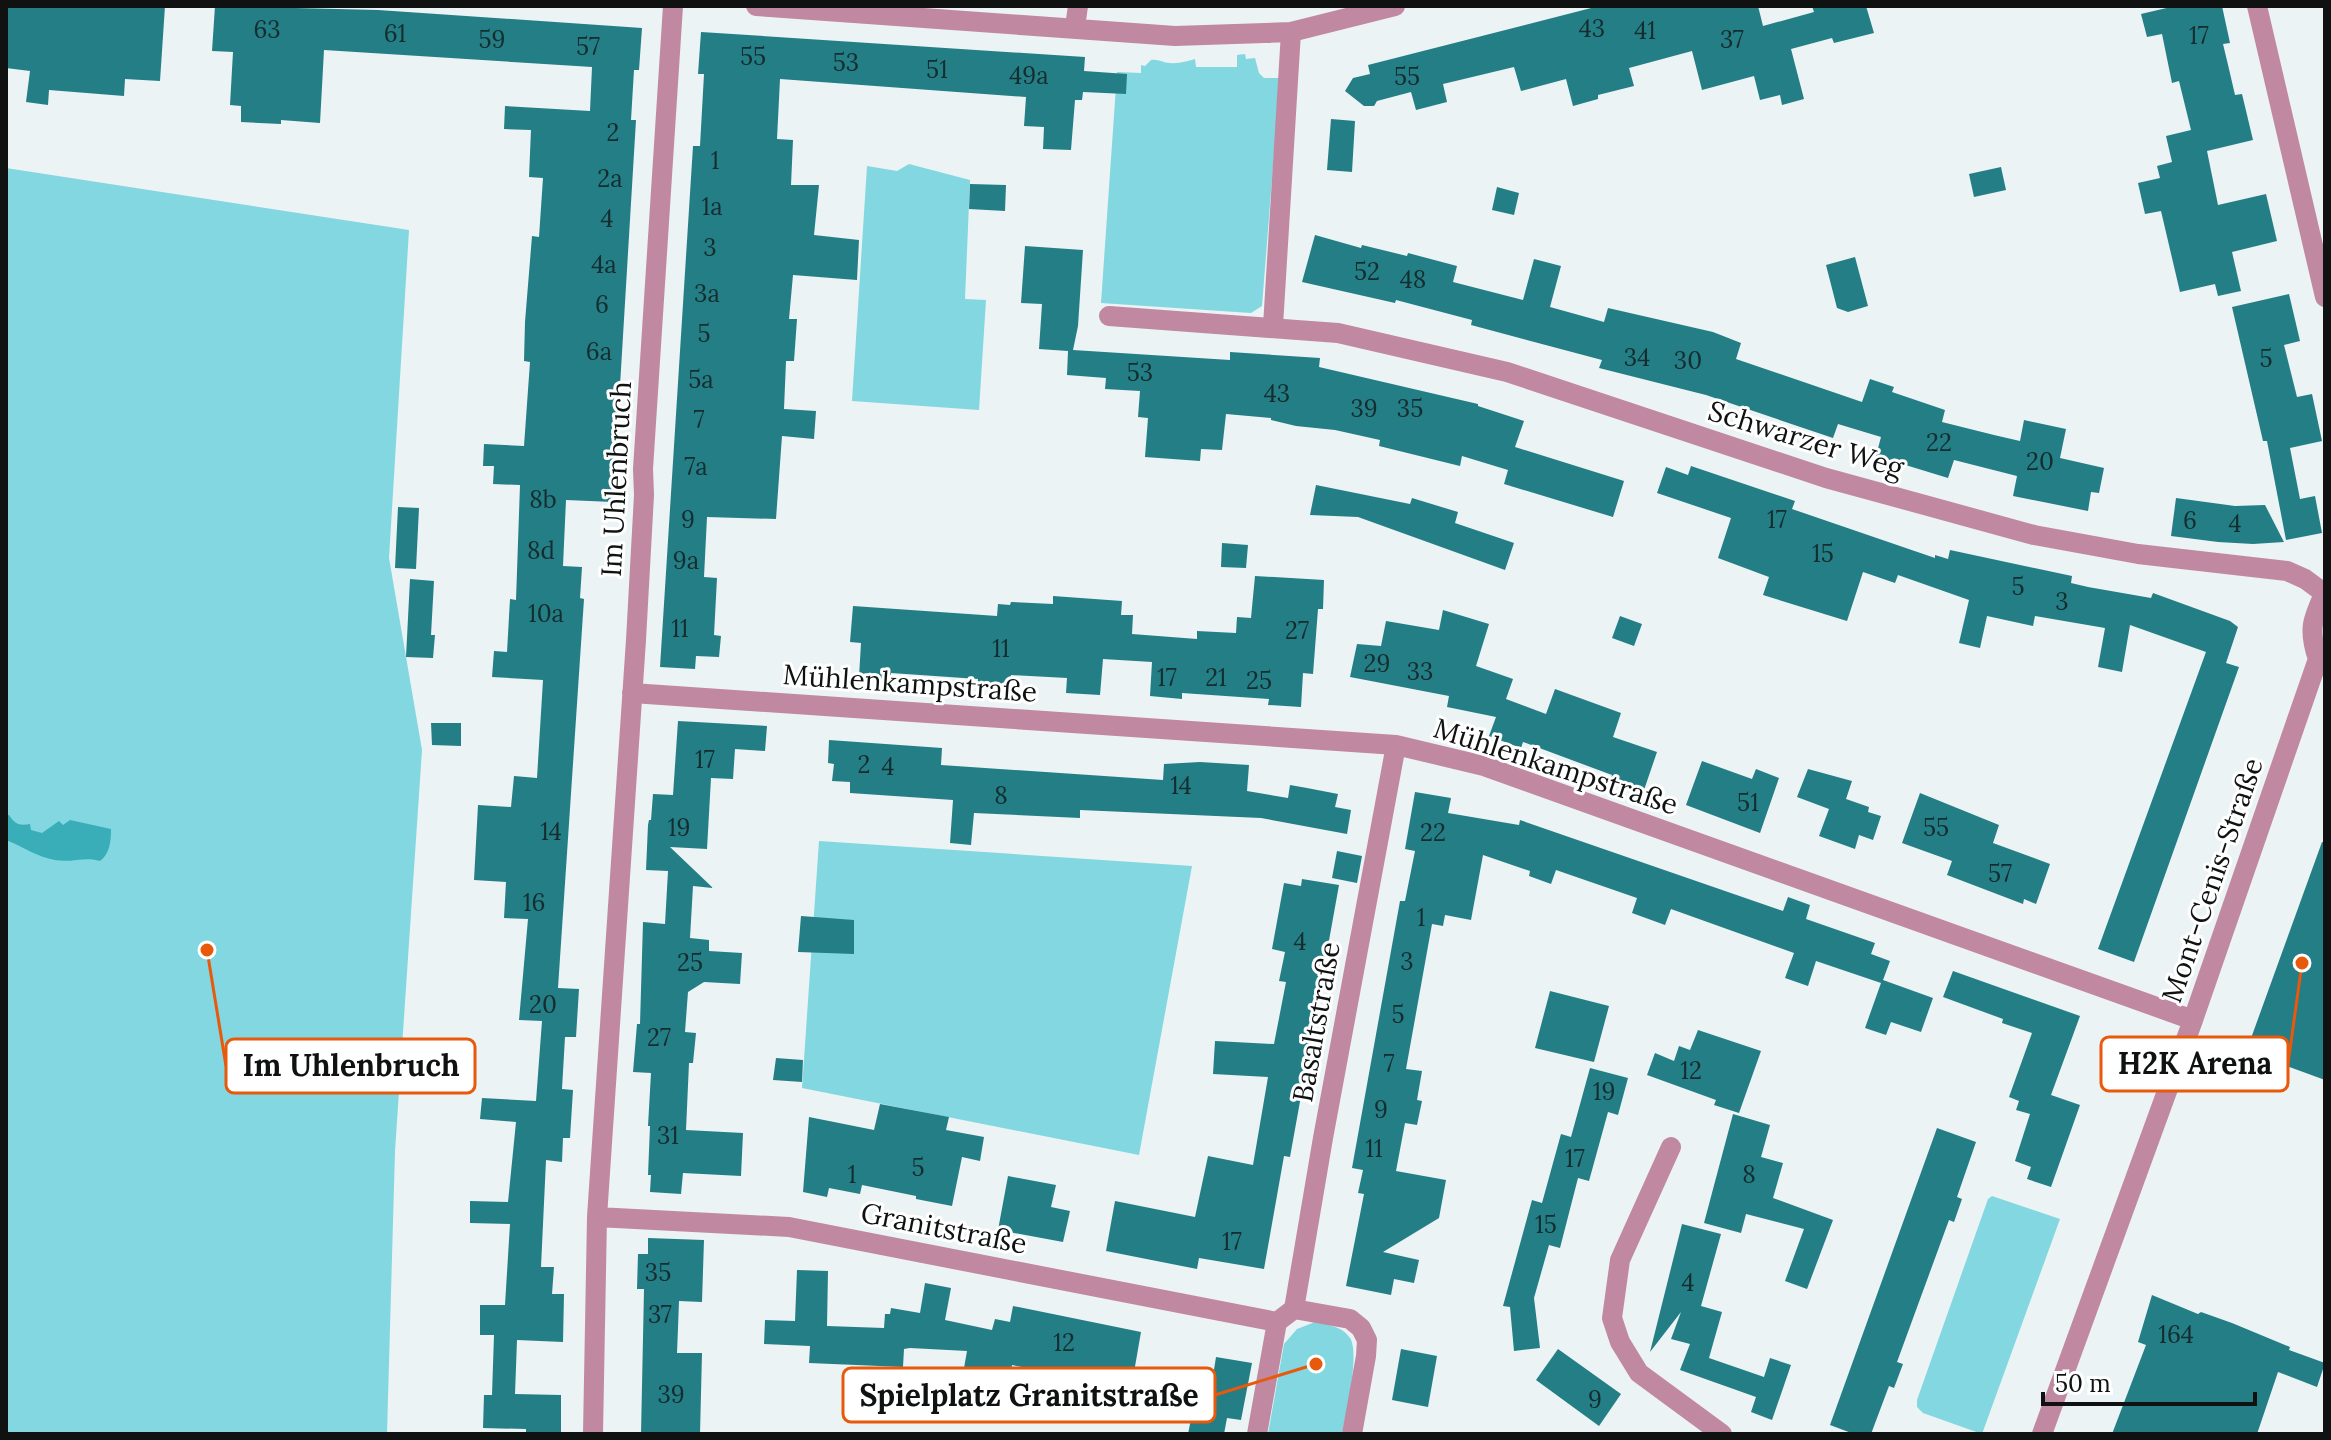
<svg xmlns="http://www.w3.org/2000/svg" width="2331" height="1440" font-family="Lora,serif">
  <rect width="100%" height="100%" fill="#ecf3f4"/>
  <path fill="#83d7e0" d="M1245 54 1246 59 1255 58 1259 73 1264 78H1280L1262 306 1251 313 1101 303 1117 72 1141 73V65L1145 66 1151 60C1159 59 1163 63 1170 63 1179 64 1187 61 1195 59L1196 67H1237V55Z
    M909 164 970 180 965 299 986 300 979 410 852 401 867 166 897 171Z
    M6 168 409 230 389 558 422 750 395 1151 387 1434H6Z
    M819 841 1192 866 1139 1155 802 1088Z
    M1992 1196 2060 1219 1982 1434 1923 1413 1917 1407V1400L1988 1199Z
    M1315 1322C1328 1325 1342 1326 1350 1338 1360 1353 1346 1415 1342 1434H1268L1284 1344 1297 1329Z"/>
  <path fill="#39aeb9" d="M6 815H9C15 824 19 826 30 824L31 830 42 833 59 821 63 825 70 820 111 829C111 840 110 854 100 861 86 856 71 863 55 860 37 857 22 846 6 840Z"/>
  <path fill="#247e86" d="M6 6H165L160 81 125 79 124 96 49 90 48 105 26 102 30 71 6 68Z
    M215 6 378 10 642 28 639 70H634L631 120H636L613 502 566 500 563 566 582 567 580 598 584 599 558 988 579 989 576 1037H565L562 1089 573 1090 570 1138H563L562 1162 546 1160 541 1267H554L552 1294H564L563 1342 517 1340 515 1394 561 1395V1434H526V1429L483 1428 484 1395H492L494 1335H480V1305H505L510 1224 470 1223V1201L508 1202 516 1122 480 1119 482 1098 536 1101 542 1021 519 1020 528 919 504 918 506 882 474 880 478 805 511 807 514 776 537 778 543 680 492 677 494 651 507 652 510 599 516 600 520 485 493 484 494 466H483L484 444 524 446 530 362 524 361 525 322 532 236 539 237 543 178 529 177 531 130 504 129 505 106 590 111 592 67 324 50 320 123 281 120V124L241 122V106L230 105 233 52 212 51Z
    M1599 6H1758L1763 26 1814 12 1812 6H1866L1874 33 1834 43 1832 38 1791 49 1804 99 1782 105 1780 95 1760 100 1754 76 1702 90 1692 51 1629 68 1634 86 1598 95V99L1573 106 1566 79 1521 91 1514 67 1443 84 1447 102 1416 110 1411 92 1377 101 1374 106H1364L1345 91 1353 78 1370 74 1368 65Z
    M2175 6H2222L2230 43 2223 44 2229 69 2235 95 2242 94 2253 140 2207 151 2218 205 2266 194 2277 241 2232 252 2241 291 2218 296 2215 284 2180 292 2161 211 2145 214 2138 183 2160 178 2157 166 2172 162 2166 136 2191 130 2179 81 2172 83 2162 34 2147 37 2141 14Z
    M701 32 1085 57 1084 71 1127 74 1126 94 1083 92 1082 100H1075L1071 150 1043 149 1044 127 1024 126 1026 97 780 79 777 139 793 140 791 185H819L814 235 859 240 857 280 793 275 789 319H797L794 361H786L784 409 816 411 814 439 782 436 776 519 707 517 704 577 717 578 714 635 721 636 719 657 696 656 695 669 660 667 693 146H700L704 74H698Z
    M1331 119 1355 121 1352 172 1327 170Z
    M2001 167 2006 190 1974 197 1969 174Z
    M970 184 1006 185 1005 211 969 209Z
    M1497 187 1519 193 1514 215 1492 210Z
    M1315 235 1361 248 1362 245 1407 256 1408 253 1457 266 1453 282 1523 300 1534 259 1561 266 1550 307 1604 322 1608 308 1713 332 1741 343 1736 359 1862 402 1870 379 1894 387 1892 392 1945 410 1942 422 1994 435 2020 441 2024 420 2066 429 2060 458 2104 468 2099 493 2091 492 2088 511 2013 496 2017 476 1954 460 1948 478 1876 456 1881 437 1838 424 1833 438 1706 395 1599 368 1602 360 1471 325 1472 320 1396 300 1395 303 1302 282Z
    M1025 246 1083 250 1078 326 1073 350 1230 360V352L1320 358 1319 367 1478 404V406L1524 421 1515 447 1624 481 1613 517 1504 484 1508 470 1462 456 1460 466 1379 446 1380 440 1335 430 1296 426 1271 420V418L1226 414 1222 450 1201 449 1200 461 1145 457 1148 418 1138 417 1140 391 1105 389 1106 378 1067 375 1068 351 1039 349 1042 304 1021 303Z
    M1855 257 1868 306 1848 312 1837 308 1826 265Z
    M2289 294 2300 341 2284 345 2297 397 2312 394 2322 441 2290 448 2300 499 2315 496 2322 533 2286 540 2267 441H2263L2232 307Z
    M1691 466 1795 501 1792 509 1935 558V555L1948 559 1950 550 2072 576 2071 583 2088 587 2151 598 2153 593 2230 621 2238 627 2226 663 2239 667 2134 962 2098 949 2206 652 2130 625 2122 672 2098 667 2105 628 2035 616 2033 626 1987 616 1980 648 1959 643 1969 600 1898 575 1895 583 1863 572 1847 621 1763 595 1769 577 1718 558 1731 518 1657 493 1666 467 1688 475Z
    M1316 485 1410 504 1412 498 1458 512 1455 523 1514 543 1505 570 1358 517 1310 515Z
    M2176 498 2235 506 2265 505 2284 542 2253 544 2218 542 2171 536Z
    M398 507 419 508 416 569 395 568Z
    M1222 543 1248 545 1246 568 1221 567Z
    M1255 576 1324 580 1323 609H1318L1313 674 1303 673 1301 707 1268 705 1269 699 1182 693V699L1150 696 1152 662 1103 659 1100 695 1066 693 1067 678 1011 675 1010 687 977 685 978 679 891 673V679L859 677 861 643 850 642 853 606 997 616 998 604 1010 605 1011 602 1053 604V596L1122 601 1121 615H1133L1132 634 1197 639V631L1236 633 1237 617 1251 618Z
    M410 579 434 581 431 635H435L433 658 406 657Z
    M1443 610 1489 624 1476 666 1513 679 1506 699 1546 714 1555 689 1621 713 1613 737 1657 752 1644 790 1611 778 1612 775 1523 742 1521 748 1489 736 1496 717 1447 707 1449 696 1350 677 1357 644 1381 646 1386 621 1439 630Z
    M1620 616 1642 624 1634 646 1612 638Z
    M678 721 767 726 765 751 735 749 733 779 711 778 707 849 670 847 713 888 693 886 690 938 709 940V951L742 953 740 984 704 982 688 992 685 1032 696 1033 693 1063H689L686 1130 743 1133 741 1176 683 1173 681 1194 650 1192 651 1175H648L650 1126H648L651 1073 633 1072 637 1024H640L643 922 665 924 668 871 646 870 648 825 649 820H651L653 794 673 795Z
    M431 723H461V746L432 745Z
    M829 740 942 748 941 765 1163 780 1164 764 1200 762 1249 765 1247 791 1288 798 1290 785 1307 788 1338 794 1335 807 1351 810 1347 834 1261 818 1080 810V818L974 813 971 845 950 843 953 800 850 793V782L832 781 834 764 828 763Z
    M1702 761 1752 779 1756 769 1779 778 1760 833 1686 805Z
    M1808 769 1852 781 1846 799 1869 807 1868 812 1881 816 1873 840 1859 835 1855 849 1819 836 1829 809 1797 797Z
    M1415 792 1451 798 1448 813 1519 825 1520 820 1783 911 1788 897 1810 905 1806 919 1875 943 1871 954 1890 961 1883 980 1933 998 1921 1032 1891 1022 1886 1035 1865 1028 1881 983 1816 961 1808 986 1785 978 1794 953 1671 909 1665 925 1632 913 1637 898 1556 870 1551 884 1529 876 1530 871 1483 855 1471 920 1445 915 1443 926 1432 924 1406 1069 1422 1071 1417 1100 1422 1101 1417 1125 1405 1123 1396 1171 1446 1180 1439 1218 1383 1252 1419 1260 1414 1283 1394 1279 1391 1295 1346 1286 1364 1194 1358 1193 1363 1170 1352 1168 1400 901H1405L1415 851 1405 849Z
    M1920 793 1999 825 1993 843 2050 864 2036 904 2024 899 2023 904 1947 875 1952 861 1902 843Z
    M2322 842 2325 843V1080L2259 1056 2263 1046 2250 1041Z
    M1337 851 1362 856 1357 883 1332 878Z
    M1302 879 1339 885 1290 1157 1284 1156 1264 1269 1199 1258 1197 1269 1106 1251 1115 1201 1195 1217 1208 1156 1253 1165 1268 1077 1213 1074 1215 1041 1274 1044 1286 982 1279 981 1285 952 1272 949 1284 883 1301 886Z
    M801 916 854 920V954L798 952Z
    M1953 971 2080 1016 2051 1095 2080 1105 2051 1187 2027 1179 2031 1167 2015 1161 2030 1114 2016 1110 2019 1101 2009 1097 2032 1033 2002 1023 2003 1019 1943 997Z
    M1550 991 1609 1006 1594 1062 1535 1048Z
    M1698 1030 1761 1051 1739 1113 1714 1105 1716 1100 1647 1075 1655 1053 1674 1061 1679 1046 1690 1050Z
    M776 1058 803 1060 802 1082 773 1080Z
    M1590 1068 1628 1078 1618 1115 1608 1112 1589 1181 1578 1178 1560 1248 1549 1245 1534 1298 1540 1348 1514 1351 1510 1307 1503 1306 1532 1200 1542 1203 1561 1134 1571 1137Z
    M880 1104 949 1117 946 1130 984 1137 980 1161 962 1157 952 1206 916 1199V1196L862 1185 860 1194 829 1188 827 1197 803 1192 809 1117 874 1130Z
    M1733 1114 1770 1125 1761 1157 1783 1163 1773 1198 1833 1220 1807 1289 1785 1281 1804 1229 1746 1214 1741 1233 1704 1223Z
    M1937 1128 1976 1142 1957 1197 1962 1199 1954 1222 1949 1220 1897 1362 1903 1364 1894 1388 1889 1386 1871 1434H1854L1830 1425Z
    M1008 1176 1056 1185 1051 1207 1070 1211 1063 1242 998 1230Z
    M1682 1224 1721 1234 1701 1306 1722 1312 1709 1358 1764 1377 1770 1358 1791 1365 1772 1420 1751 1412 1756 1397 1680 1370 1690 1344 1671 1339 1681 1312 1650 1352Z
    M648 1238 704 1240 702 1302 679 1301 678 1328 677 1353H702L700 1434H641L644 1289H637L638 1254H648Z
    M797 1270 828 1271 827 1326 884 1328 885 1314H890L891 1308 920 1313 925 1283 951 1288 945 1320 992 1330 995 1319 1010 1322 1013 1306 1141 1332 1133 1378 1090 1370 1089 1377 1069 1373 1068 1377 1012 1365 1010 1376 964 1368 967 1351 910 1348 904 1349 903 1367 809 1363 810 1346 764 1344 765 1320 795 1321Z
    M2152 1295 2198 1314 2201 1312 2232 1323 2290 1347 2289 1350 2325 1363 2317 1387 2278 1372 2257 1434H2112L2146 1345 2138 1342Z
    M1401 1349 1437 1356 1428 1407 1392 1400Z
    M1558 1349 1621 1394 1599 1426 1536 1380Z
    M1216 1357 1252 1363 1241 1420 1227 1418 1224 1434H1188L1192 1414 1183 1412 1186 1390 1210 1395Z"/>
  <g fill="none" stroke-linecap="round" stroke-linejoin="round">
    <path stroke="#c089a1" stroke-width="20" d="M756 6 1175 36 1291 32 1395 6
      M2257 6 2325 297
      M1075 27 1078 6
      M1109 316 1338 333 1507 372 1826 478 2034 535 2138 554 2287 571 2305 579 2324 593
      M1273 326 1291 32
      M2318 659C2308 630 2312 620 2325 592
      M632 693 1396 745 1484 766 2193 1020
      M1671 1147 1620 1260 1612 1318 1620 1342 1639 1373 1722 1434
      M597 1217 789 1227 1277 1322
      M1294 1309 1323 1138 1396 745
      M593 1434 597 1217 636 640 644 495 643 469 673 6
      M1257 1434 1277 1322 1294 1309 1350 1319 1361 1328 1367 1340 1366 1356 1352 1434
      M2042 1434 2193 1020 2318 659 2325 650"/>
  </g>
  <g text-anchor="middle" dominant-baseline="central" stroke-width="6" stroke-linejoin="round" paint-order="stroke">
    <g font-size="24" fill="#152d2f">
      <text x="1592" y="28">43</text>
      <text x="267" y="29">63</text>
      <text x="1645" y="30">41</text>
      <text x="395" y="33">61</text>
      <text x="2199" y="35">17</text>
      <text x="492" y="39">59</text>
      <text x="1732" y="39">37</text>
      <text x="588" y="46">57</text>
      <text x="753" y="56">55</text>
      <text x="846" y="62">53</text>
      <text x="937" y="69">51</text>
      <text x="1029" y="75">49a</text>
      <text x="1407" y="76">55</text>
      <text x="613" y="132">2</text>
      <text x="715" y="160">1</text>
      <text x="610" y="178">2a</text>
      <text x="712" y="206">1a</text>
      <text x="607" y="218">4</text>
      <text x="710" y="247">3</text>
      <text x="604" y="264">4a</text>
      <text x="1367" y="271">52</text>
      <text x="1413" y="279">48</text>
      <text x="707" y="293">3a</text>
      <text x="602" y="304">6</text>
      <text x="704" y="333">5</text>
      <text x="599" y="351">6a</text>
      <text x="1637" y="357">34</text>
      <text x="2266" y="358">5</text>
      <text x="1688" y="360">30</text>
      <text x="1140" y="372">53</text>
      <text x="701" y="379">5a</text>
      <text x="1277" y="393">43</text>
      <text x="1364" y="408">39</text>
      <text x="1410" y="408">35</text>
      <text x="699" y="419">7</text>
      <text x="1939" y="442">22</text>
      <text x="2040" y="461">20</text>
      <text x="696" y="466">7a</text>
      <text x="543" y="499">8b</text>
      <text x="688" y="519">9</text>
      <text x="1777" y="519">17</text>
      <text x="2190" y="520">6</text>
      <text x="2235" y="523">4</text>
      <text x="541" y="550">8d</text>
      <text x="1823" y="553">15</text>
      <text x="686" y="560">9a</text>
      <text x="2018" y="586">5</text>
      <text x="2062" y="601">3</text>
      <text x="546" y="613">10a</text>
      <text x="680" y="628">11</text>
      <text x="1297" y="630">27</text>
      <text x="1001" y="648">11</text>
      <text x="1377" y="663">29</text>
      <text x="1420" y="671">33</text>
      <text x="1167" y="677">17</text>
      <text x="1216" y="677">21</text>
      <text x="1259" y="680">25</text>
      <text x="705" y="759">17</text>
      <text x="864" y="764">2</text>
      <text x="888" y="766">4</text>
      <text x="1181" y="785">14</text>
      <text x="1001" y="795">8</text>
      <text x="1748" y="802">51</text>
      <text x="679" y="827">19</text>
      <text x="1936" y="827">55</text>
      <text x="551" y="831">14</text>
      <text x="1433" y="832">22</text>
      <text x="2000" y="873">57</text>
      <text x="534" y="902">16</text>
      <text x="1421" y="917">1</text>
      <text x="1300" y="941">4</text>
      <text x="1407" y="961">3</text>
      <text x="690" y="962">25</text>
      <text x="543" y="1004">20</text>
      <text x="1398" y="1014">5</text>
      <text x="659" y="1037">27</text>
      <text x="1389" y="1063">7</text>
      <text x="1691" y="1070">12</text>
      <text x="1604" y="1091">19</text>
      <text x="1381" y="1109">9</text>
      <text x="668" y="1135">31</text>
      <text x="1374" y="1148">11</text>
      <text x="1575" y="1158">17</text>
      <text x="918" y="1167">5</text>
      <text x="852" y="1174">1</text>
      <text x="1749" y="1174">8</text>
      <text x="1546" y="1224">15</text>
      <text x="1232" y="1241">17</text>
      <text x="658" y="1272">35</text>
      <text x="1688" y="1282">4</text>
      <text x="660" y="1314">37</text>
      <text x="2176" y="1334">164</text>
      <text x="1064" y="1342">12</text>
      <text x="671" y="1394">39</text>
      <text x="1595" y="1399">9</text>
    </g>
    <g font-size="28" fill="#101212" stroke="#fff">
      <text transform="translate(1806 439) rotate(17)">Schwarzer Weg</text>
      <text transform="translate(616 479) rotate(-87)">Im Uhlenbruch</text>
      <text transform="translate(910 683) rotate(4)">Mühlenkampstraße</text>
      <text transform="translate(1556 766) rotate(18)">Mühlenkampstraße</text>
      <text transform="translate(2212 880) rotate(-71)">Mont-Cenis-Straße</text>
      <text transform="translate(1316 1022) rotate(-80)">Basaltstraße</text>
      <text transform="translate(944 1228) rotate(11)">Granitstraße</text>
    </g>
  </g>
  <path fill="none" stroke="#e8590c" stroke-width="3" d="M2302 963L2288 1064M207 950L226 1066M1316 1364L1215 1395"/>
  <g fill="#e8590c" stroke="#fff" stroke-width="3">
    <circle cx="2302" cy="963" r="8"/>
    <circle cx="207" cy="950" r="8"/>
    <circle cx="1316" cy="1364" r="8"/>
  </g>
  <g fill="#fff" stroke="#e8590c" stroke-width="3">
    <rect x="2101" y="1037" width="187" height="54" rx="8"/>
    <rect x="226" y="1039" width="249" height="54" rx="8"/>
    <rect x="843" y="1368" width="372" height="54" rx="8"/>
  </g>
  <g font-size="30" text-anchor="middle" font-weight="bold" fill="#101212">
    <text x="2195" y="1074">H2K Arena</text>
    <text x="351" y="1076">Im Uhlenbruch</text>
    <text x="1029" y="1406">Spielplatz Granitstraße</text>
  </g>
  <rect width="2331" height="1440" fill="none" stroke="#101212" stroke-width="16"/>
  <path d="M2043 1392v12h212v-12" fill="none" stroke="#101212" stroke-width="4"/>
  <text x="2055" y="1392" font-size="24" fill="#101212" stroke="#ffffff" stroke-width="6" paint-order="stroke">50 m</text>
</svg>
